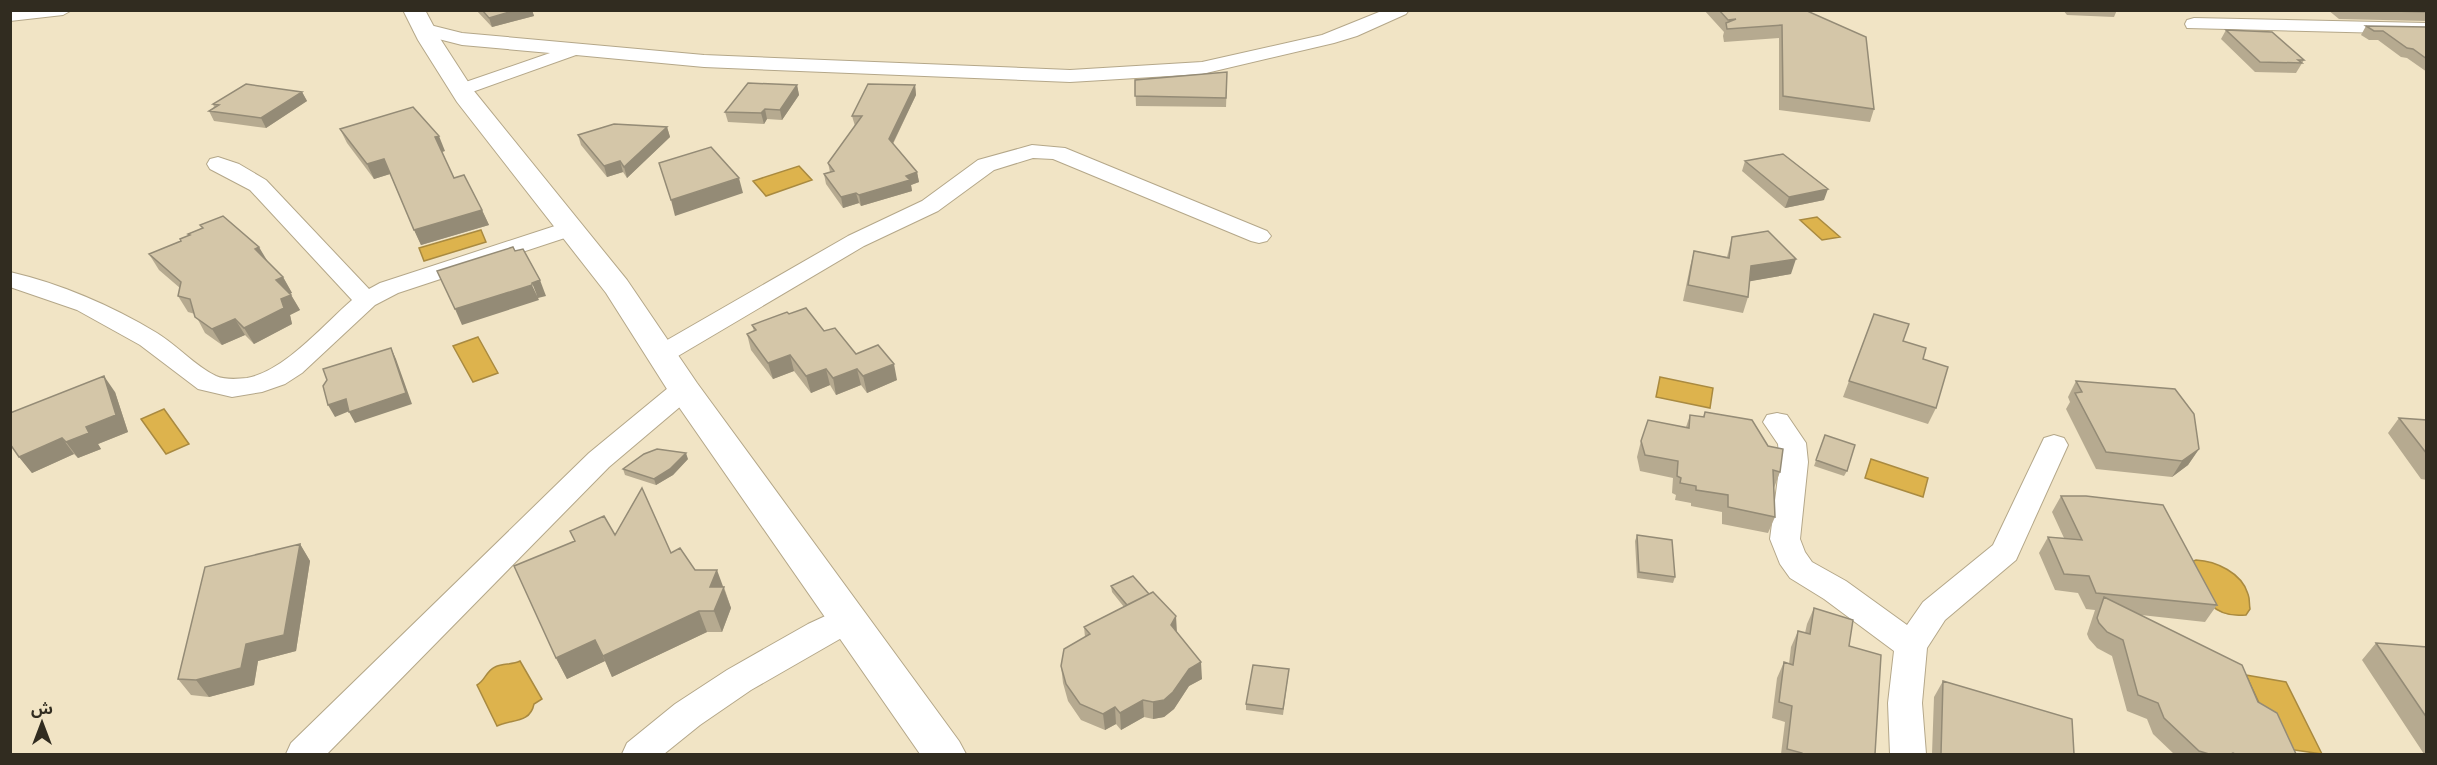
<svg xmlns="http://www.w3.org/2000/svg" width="2437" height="765" font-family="Manrope,'Noto Sans Arabic',sans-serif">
  <rect width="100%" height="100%" fill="#f1e4c5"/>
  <path fill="#ddb34d" stroke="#a98a40" stroke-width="1.5" d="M799 166 812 180 766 196 753 181Z
    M1817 217 1840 237 1822 240 1800 220Z
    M481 230 486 242 424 261 419 248Z
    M478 337 498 373 473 382 453 346Z
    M1660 377 1713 388 1710 408 1656 397Z
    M164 409 189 444 166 454 141 419Z
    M1871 459 1928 478 1923 497 1865 478Z
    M2196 560C2216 561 2242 573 2248 594 2250 599 2249 604 2250 609L2246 615C2207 619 2202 592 2191 562Z
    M520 661 542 699 534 704C530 724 511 719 497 726L477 685C485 681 486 671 495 667 503 663 512 665 520 661Z
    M2246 675 2286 682 2322 754 2280 748Z"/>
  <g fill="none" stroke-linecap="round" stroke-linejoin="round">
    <g stroke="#b4a789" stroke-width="2">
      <path id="street" d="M10 10H72L63 15 10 21Z
        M1384 10H1409L1406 14 1357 36 1334 43 1202 74 1070 82 704 67 576 55 461 96 454 94 451 90 454 86 550 53 462 45 415 33 413 29 415 25 422 23 462 33 704 55 1070 70 1202 62 1322 35Z
        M2194 18 2426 23V34L2187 28 2185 24 2187 20Z
        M1032 145 1065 148 1267 231 1271 236 1267 241 1259 243 1251 241 1053 159 1033 158 994 170 938 211 864 246 673 359 664 361 655 359 651 353 655 347 848 236 922 201 978 160Z
        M218 157 239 164 266 180 369 289 380 283 564 223 572 221 580 223 584 228 580 233 398 293 375 305 302 373 285 384 262 392 232 397 198 389 140 345 77 310 10 287V272C62 284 112 306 157 333 177 345 195 366 216 376 225 380 238 379 247 378 285 371 324 324 352 300L250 190 210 169 207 164 210 159Z
        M684 380 694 383 698 389 694 395 609 467 327 754H286L291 743 589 453 674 383Z
        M1777 413 1787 415 1806 443 1808 462 1800 539 1805 552 1812 562 1846 581 1907 625 1923 602 1993 545 2044 438 2054 435 2064 438 2068 445 2016 560 1945 620 1927 648 1922 703 1926 754H1890L1888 703 1894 651 1824 599 1790 578 1780 564 1770 539 1780 462 1778 444 1763 422 1767 415Z
        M847 606 859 610 863 619 859 628 751 690 700 725 664 754H622L627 743 675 704 727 670 808 624Z"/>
    </g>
    <g stroke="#b4a789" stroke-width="2">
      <path id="secondary" d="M403 10H425L441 40 474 91 627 280 697 383 959 741 966 754H920L672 397 606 293 457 102 418 40Z"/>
    </g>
    <use href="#street" fill="#fff" fill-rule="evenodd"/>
    <use href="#secondary" fill="#fff" fill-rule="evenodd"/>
  </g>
  <path fill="#b6aa90" d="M476 10H532L534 16 492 27Z
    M1704 10H1805L1874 109 1870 122 1779 110V38L1724 42 1723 36 1724 32Z
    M2063 10H2117L2114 17 2067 15Z
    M2328 10H2427V21L2339 19Z
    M2366 26 2427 27V72L2407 58 2401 57 2378 40H2369L2361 35Z
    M2226 30 2304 60 2296 73 2255 72 2221 39Z
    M1135 80 1227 81 1226 107 1136 106Z
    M797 85 799 95 782 120 767 119 764 124 728 122 725 112Z
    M915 85 916 95 893 144 917 172 919 182 911 185 912 191 861 206 859 203 843 208 826 184 824 174 830 172 828 163 855 126 852 116Z
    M302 92 307 101 266 128 214 121 209 111 214 107 213 104Z
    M667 127 670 137 627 178 623 172 607 177 581 145 578 135Z
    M340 129 445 151 442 152 454 178 482 210 489 225 421 245 390 174 374 179 347 143Z
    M1745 161 1824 200 1785 208 1742 171Z
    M200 225 268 262 283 277 292 293H290L300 310 290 315 292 324 254 344 245 335 222 345 205 333 195 314 188 312 178 296 180 288 159 270 149 254 181 241 189 236 188 234 202 228Z
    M1732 237 1791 274 1750 281 1748 297 1743 313 1683 301 1690 267 1694 251 1727 257Z
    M789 314 824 331 856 354 897 380 867 393 861 385 836 395 830 385 811 393 794 371 773 379 751 350 747 334 754 331 752 325Z
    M1874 314 1903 341 1936 408 1928 424 1843 397Z
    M2076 381 2199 449 2188 465 2172 477 2096 469 2066 409 2070 402 2068 397Z
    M115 392 128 432 98 444 101 449 78 458 74 454 32 473 19 457Z
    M1705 412 1780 472 1774 488 1775 517 1768 533 1722 524V512L1691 506V503L1675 500 1676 495 1672 493 1673 478 1640 471 1637 457 1641 441 1686 427 1690 415 1703 417Z
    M2399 418 2427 420V480L2421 479 2388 433Z
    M1825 435 1847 471 1844 476 1814 466Z
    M688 459 673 475 656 485 625 475 623 469Z
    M2061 496 2217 605 2205 622 2141 615 2258 702 2296 754H2174L2153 734 2147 719 2127 711 2112 656 2097 648 2089 639 2087 634 2095 610 2086 609 2078 593 2055 590 2039 553 2048 537 2064 538 2052 512Z
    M615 535 671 553 695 570 724 587 731 608 722 632H707L612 677 605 661 567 679 556 658Z
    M1637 535 1675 577 1673 583 1637 578 1635 541Z
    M300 544 310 561 296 651 258 661 254 685 209 697 191 695 178 679Z
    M1111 586 1177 632 1202 679 1189 686 1174 709 1164 717 1153 719 1144 717 1121 730 1116 724 1105 730 1081 720 1068 701 1063 683 1061 666 1085 637 1084 627 1124 607 1112 592Z
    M1814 608 1849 646 1875 754H1781L1785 722 1772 718 1777 678 1784 662 1789 664 1791 647 1798 631 1805 633 1807 624Z
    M2376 643 2427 647V754H2424L2362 660Z
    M1289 669 1283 715 1246 710V704Z
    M1943 681 2074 754H1932L1934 697Z"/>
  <path fill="#948b76" d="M516 10H532L534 16 492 27 489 18Z
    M797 85 799 95 782 120 780 110Z
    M915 85 916 95 890 149 889 139Z
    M302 92 307 101 266 128 261 118Z
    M765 109 767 119 764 124 761 113Z
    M667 127 670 137 627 178 624 167Z
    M439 136 445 151 441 152 435 137Z
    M384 159 390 174 374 179 367 164Z
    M620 161 623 172 607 177 604 166Z
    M917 172 919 182 911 185 912 191 861 206 859 195 906 176Z
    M739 178 743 193 675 216 671 200Z
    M1828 189 1824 200 1785 208 1789 197Z
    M856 193 859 203 843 208 841 197Z
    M482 210 489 225 421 245 414 230Z
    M259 247 268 262 255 249Z
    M1796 259 1791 274 1746 282 1751 266Z
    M283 277 292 293 285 296 276 280Z
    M540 280 546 296 538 298 532 283Z
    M532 285 539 300 462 325 455 309Z
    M291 295 300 310 290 315 292 324 254 344 244 328 281 299Z
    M235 319 245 335 222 345 212 329Z
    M391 348 396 359 412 404 355 423 349 412Z
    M790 355 794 371 773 379 768 363Z
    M894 364 897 380 867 393 863 376Z
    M826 369 830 385 811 393 806 376Z
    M857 369 861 385 836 395 833 378Z
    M104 376 115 392 128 432 98 444 101 449 78 458 66 442Z
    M346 399 352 410 335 417 328 405Z
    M62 438 74 454 32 473 19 457Z
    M2199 449 2188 465 2172 477 2182 461Z
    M686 453 688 459 673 475 656 485 654 479Z
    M300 544 310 561 296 651 258 661 254 685 209 697 196 680 246 644Z
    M717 570 731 608 722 632 714 611 710 587Z
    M699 611 707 632 612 677 603 656Z
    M1176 616 1177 633 1171 625Z
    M595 640 605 661 567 679 556 658Z
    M1201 662 1202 679 1189 686 1174 709 1164 717 1153 719V702L1189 669Z
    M1143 700 1144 717 1121 730 1120 713Z
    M1115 707 1116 724 1105 730 1103 714Z"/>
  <path fill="#d4c6a8" stroke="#948b76" stroke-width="1.5" d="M482 10H516L489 18Z
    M1719 10H1805L1866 37 1874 109 1783 96 1782 25 1727 29 1726 23 1736 19 1728 20Z
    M2356 10H2427V12Z
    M2366 26 2427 27V59L2413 49 2407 48 2383 31H2374Z
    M2226 30 2272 32 2304 60H2298L2302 63 2260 62Z
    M1227 72 1226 98 1135 96V80Z
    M748 83 797 85 780 110 765 109 761 113 725 112Z
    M246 84 302 92 261 118 209 111 219 105 213 104Z
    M868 84 915 85 889 139 917 172 906 176 910 180 859 195 856 193 841 197 824 174 834 171 828 163 862 116H852Z
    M413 107 439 136 435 137 454 178 464 175 482 210 414 230 384 159 367 164 340 129Z
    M614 124 667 127 624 167 620 161 604 166 578 135Z
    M711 147 739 178 671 200 659 163Z
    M1783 154 1828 189 1789 197 1745 161Z
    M223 216 259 247 255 249 283 277 276 280 291 295 281 299 284 308 244 328 235 319 212 329 195 317 190 299 178 296 181 282 149 254 181 241 180 239 190 235 188 234 203 228 200 225Z
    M1768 231 1796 259 1751 266 1748 297 1688 285 1694 251 1729 258 1732 237Z
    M513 247 515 251 523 249 540 280 532 283V285L455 309 437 271Z
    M806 308 824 331 835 328 856 354 878 345 894 364 863 376 857 369 833 378 826 369 806 376 790 355 768 363 747 334 756 330 752 325 787 312 789 314Z
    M1874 314 1909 324 1903 341 1926 348 1923 359 1948 367 1936 408 1849 381Z
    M391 348 406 393 349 412 346 399 328 405 323 386 327 380 323 369Z
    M104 376 116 415 86 427 89 433 66 442 62 438 19 457 10 444V413Z
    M2076 381 2175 389 2194 414 2199 449 2182 461 2106 452 2075 393 2082 392Z
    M1705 412 1752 420 1768 446 1783 449 1780 472 1773 470 1775 517 1728 507V495L1696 490V486L1680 483 1681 478 1677 476 1678 461 1645 455 1641 441 1648 420 1689 428 1690 415 1704 417Z
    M2399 418 2427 420V454Z
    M1825 435 1855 445 1847 471 1816 460Z
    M657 449 686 453 670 469 654 479 623 469 644 454Z
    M642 488 671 553 680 548 695 570H717L710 587H724L714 611H699L603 656 595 640 556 658 514 566 575 541 570 531 604 516 615 535Z
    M2061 496H2086L2163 505 2217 605 2096 593 2089 576 2064 574 2048 537 2082 540Z
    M1637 535 1672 540 1675 577 1639 572Z
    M300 544 284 635 246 644 241 668 196 680 178 679 205 567Z
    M1133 576 1149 594 1127 605 1111 586Z
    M1153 592 1176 616 1171 625 1201 662 1189 669 1173 692 1164 700 1153 702 1143 700 1120 713 1115 707 1103 714 1080 704 1066 684 1061 666 1064 649 1090 634 1084 627Z
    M2104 597 2242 665 2258 702 2277 713 2296 754H2235L2233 753 2231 754H2209L2199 751 2164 718 2158 703 2138 695 2123 640 2107 632 2099 623 2097 618Z
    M1814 608 1853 620 1849 646 1881 655 1875 754H1802V753L1787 749 1792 706 1779 702 1784 662 1793 665 1798 631 1810 634Z
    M2376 643 2427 647V718Z
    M1253 665 1289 669 1283 709 1246 704Z
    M1943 681 2072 719 2074 754H1941Z"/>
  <rect width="2437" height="765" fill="none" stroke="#312c20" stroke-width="24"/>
  <g transform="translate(42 723)" stroke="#f1e4c5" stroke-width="4.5" paint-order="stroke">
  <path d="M0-4.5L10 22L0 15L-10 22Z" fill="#312c20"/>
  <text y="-9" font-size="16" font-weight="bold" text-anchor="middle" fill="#312c20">ش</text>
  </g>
</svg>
